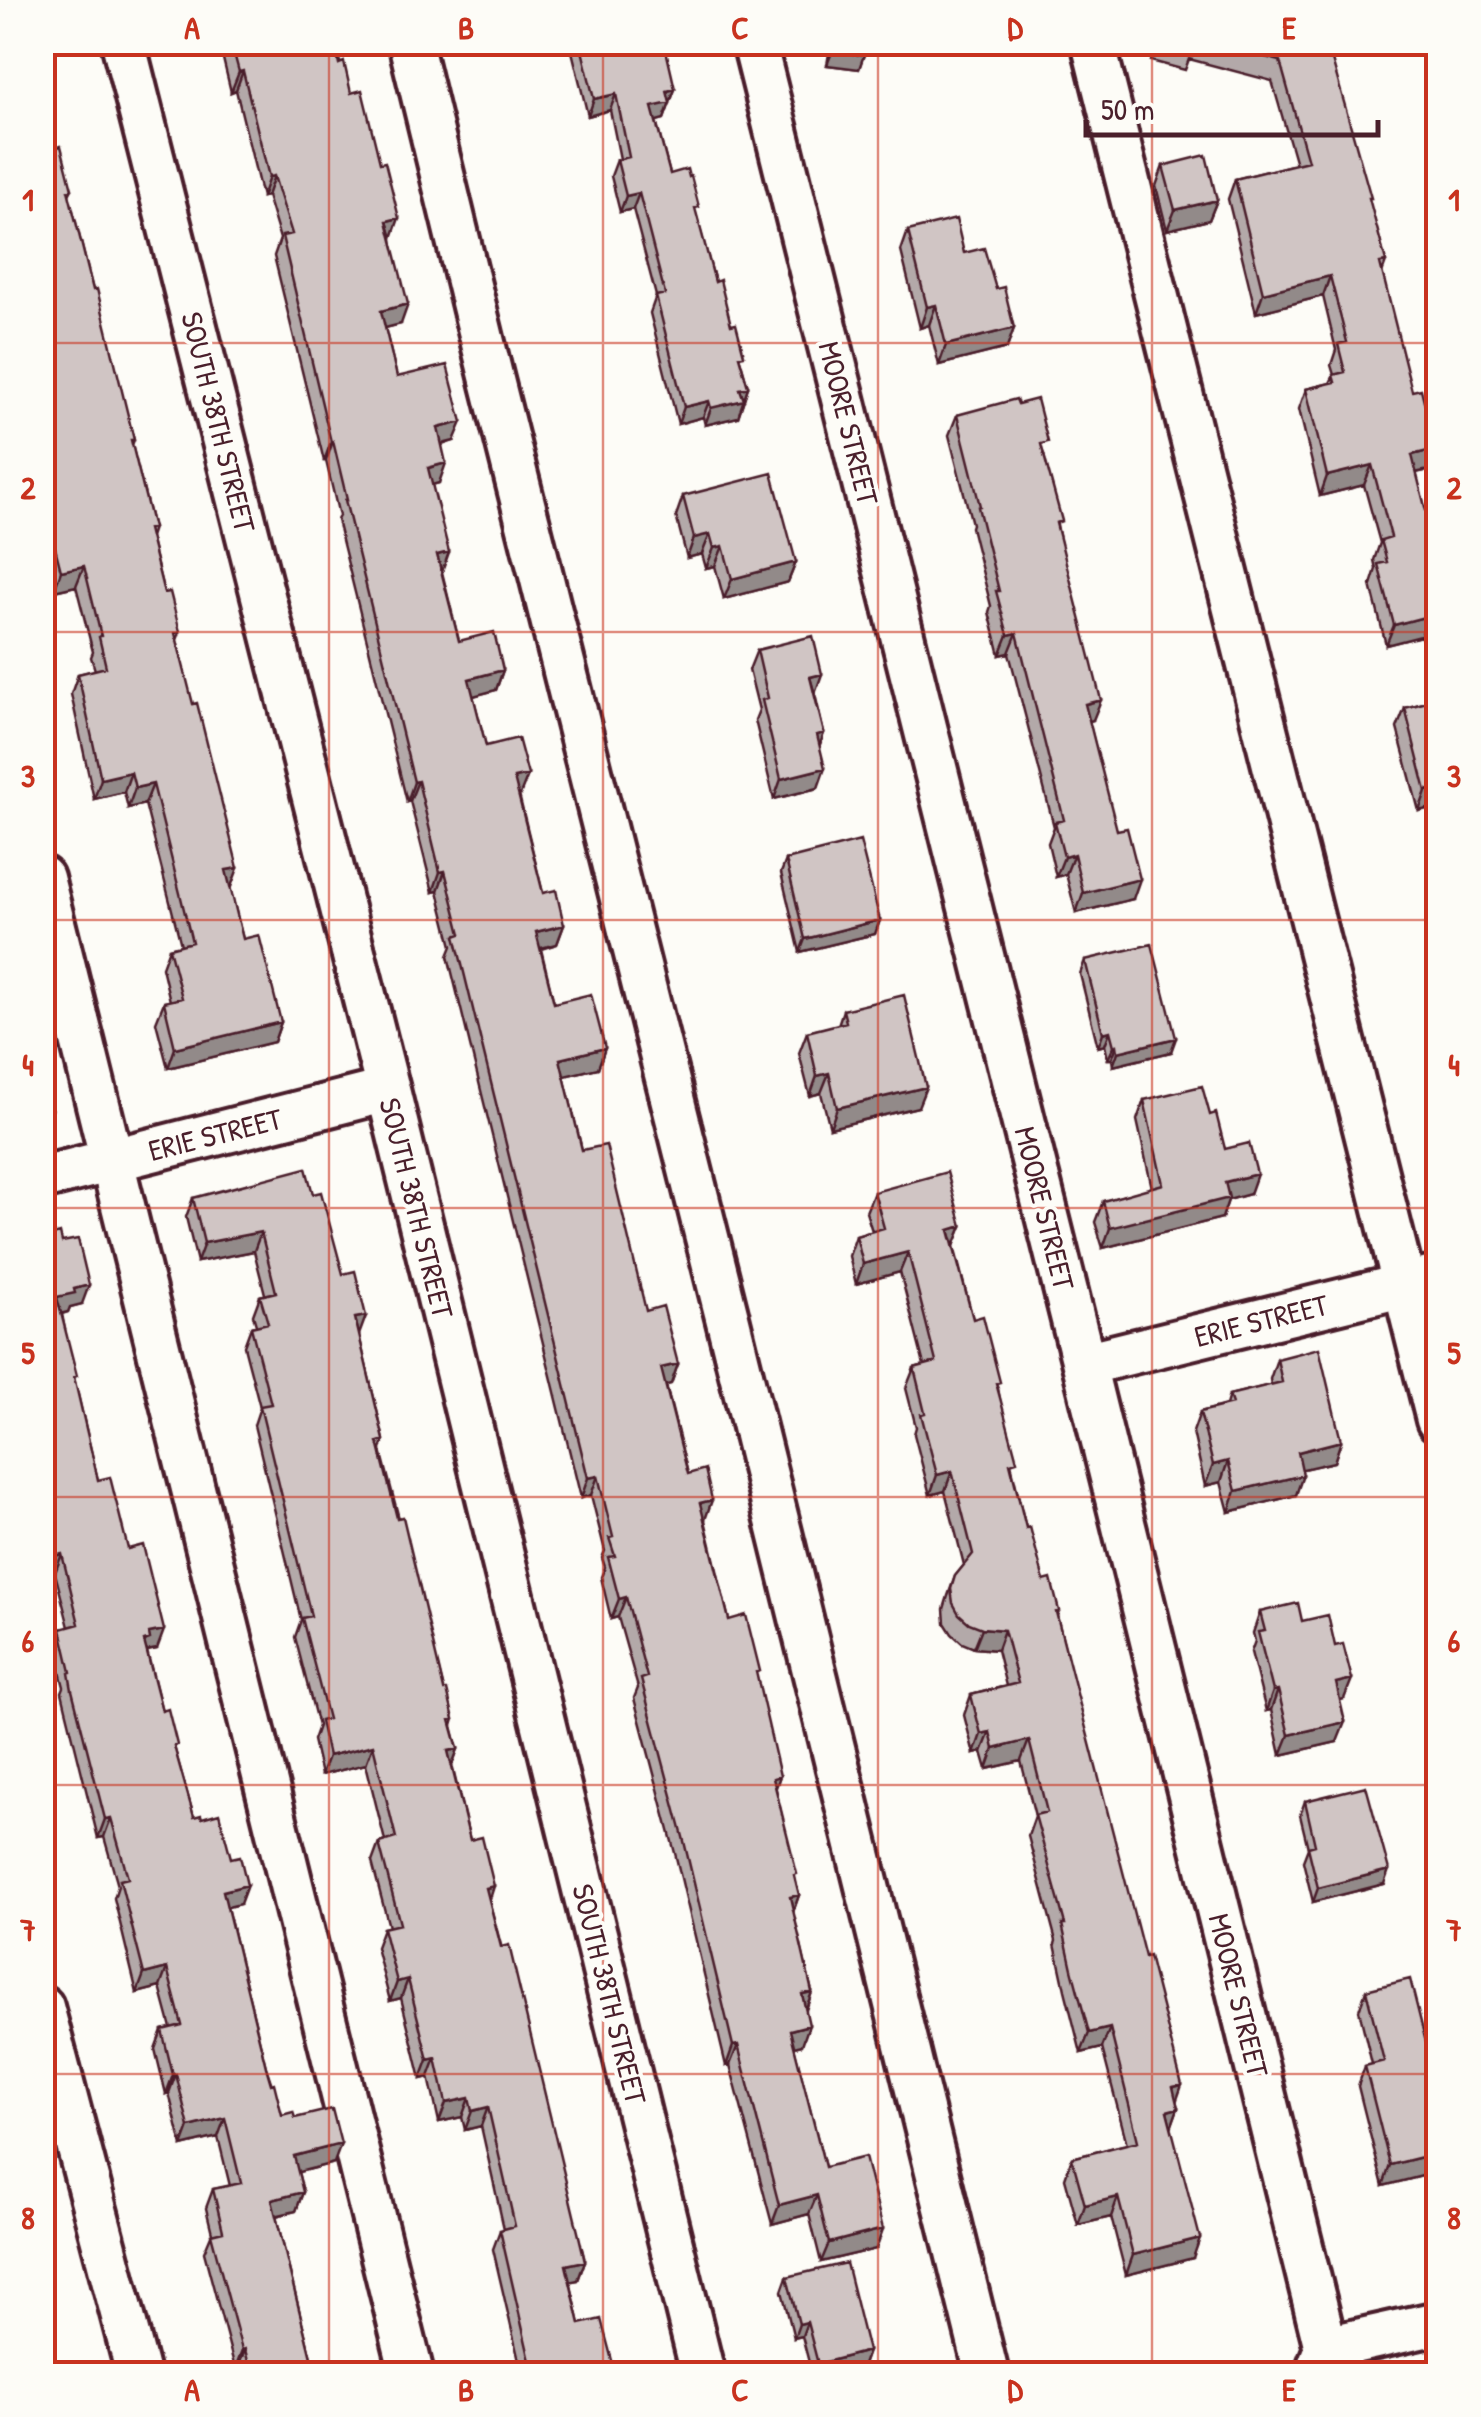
<svg xmlns="http://www.w3.org/2000/svg" width="1481" height="2417" font-family="'Patrick Hand',sans-serif">
  <rect width="100%" height="100%" fill="#fdfcf7"/>
  <filter id="ink" filterUnits="userSpaceOnUse"><feTurbulence type="fractalNoise" baseFrequency=".01" numOctaves="2"/><feDisplacementMap in="SourceGraphic" scale="20" xChannelSelector="R" yChannelSelector="G"/><feConvolveMatrix kernelMatrix="1 2 1 2 8 2 1 2 1" color-interpolation-filters="sRGB"/></filter>
  <g filter="url(#ink)">
    <g fill="none" stroke-linecap="round" stroke-linejoin="round">
      <g stroke="#4a1f2b" stroke-width="50">
        <path id="minor" d="M123 42 388 1090 703 2374
          M410 42 491 376 728 1321 987 2374
          M754 42 1084 1364 1326 2348 1316 2374
          M1093 42 1438 1420
          M42 878 412 2374
          M42 1178 388 1090
          M1084 1364 1438 1277
          M42 2007 138 2374
          M1326 2348 1438 2323"/>
      </g>
      <use href="#minor" stroke="#fdfcf7" stroke-width="42"/>
    </g>
    <path fill="#b3a9a9" stroke="#4a1f2b" stroke-width="2.5" d="M219 42H334L392 238 401 324 385 328 397 377 454 441 442 445 439 483 432 485 442 572 459 641 503 670 496 690 473 696 486 746 520 795H519L543 893 564 925 557 944 541 949 554 1003 605 1048 598 1068 564 1076 582 1150 646 1311 678 1364 671 1384 666 1385 688 1474 705 1520 729 1620 757 1679 776 1789 799 1895 793 1912 812 1992 806 2010 802 2045 794 2047 825 2167 876 2249 821 2262 809 2214 772 2224 730 2065 726 2066 676 1857 634 1698 638 1688 618 1617 611 1619 601 1577 605 1567 602 1558 605 1551 591 1495 581 1498 448 956 452 946 438 891 433 892 410 801 407 802 337 520 339 516 326 461H324L274 256 280 239 267 196 262 197 236 90 231 92Z
      M575 42H655L657 52 675 89 664 119 656 121 670 174 696 214 715 282 741 362 748 387 738 417 705 425 703 417 678 424 650 313 656 296 633 209 620 212 611 176 617 160 620 159 610 110 588 116 572 51Z
      M831 42H867L859 69 827 65Z
      M1156 42H1324L1386 262 1382 273 1429 470 1416 473 1430 527 1438 525V806L1419 811 1397 728 1405 708 1438 699 1421 636 1386 645 1371 585 1376 569 1374 560 1380 543 1364 485 1320 496 1299 409 1306 389 1330 383 1334 375 1331 365 1336 350 1323 296 1256 313 1228 199 1235 179 1296 164 1272 81 1189 59 1185 70 1151 61Z
      M42 112 52 148 72 189 69 195 93 290 134 440 132 445 153 528 150 537 164 593 180 632 177 640 230 888 243 939 281 1022 274 1042 168 1068 156 1022 164 1002 170 1001 162 967 169 948 181 945 145 804 128 808 124 792 94 799 71 694 78 674 95 670 91 657 93 652 76 586 54 591 42 546Z
      M1163 166 1217 200 1209 220 1167 230 1156 186Z
      M908 231 964 253 996 289 1014 328 1007 348 939 365 929 325 920 328 901 251Z
      M1018 404 1044 454 1093 720 1089 721 1133 899 1076 913 1066 874 1056 877 1048 843 1054 827 1009 653 1000 655 989 612 991 606 971 527 972 524 949 435 957 415Z
      M683 496 796 562 788 582 724 599 715 566 706 568 702 554 687 558 676 516Z
      M757 650 815 694 824 733 819 746 818 788 774 799 755 720 759 710 749 670Z
      M786 860 880 920 875 934 800 952 781 873Z
      M1085 960 1171 1052 1113 1066 1112 1059H1108L1105 1045 1098 1047 1080 974Z
      M843 1010 918 1107 830 1128 821 1093 810 1096 799 1053 807 1032 838 1025Z
      M1144 1100 1210 1115 1225 1149 1250 1194 1228 1200 1222 1218 1103 1248 1095 1222 1103 1201 1152 1188 1137 1120Z
      M874 1192 962 1226 954 1246 973 1319 998 1388 1013 1473 1026 1528 1044 1581 1059 1611 1057 1616 1178 2108 1171 2127 1193 2258 1126 2275 1111 2217 1078 2225 1065 2178 1072 2158 1127 2144 1102 2048 1081 2053 1065 1990 1055 1944 1056 1941 1028 1836 1035 1816 1021 1761 987 1769 982 1752 974 1754 964 1715 971 1695 1006 1686 997 1650 974 1648 962 1643 952 1634 945 1623 944 1609 948 1596 955 1576 964 1565 945 1491 930 1495 914 1434 916 1427 906 1388 914 1368 924 1365 900 1272 856 1284 849 1256 856 1236 872 1231 866 1212Z
      M313 1194 359 1335 384 1440 381 1450 444 1690 454 1719 452 1726 458 1749 452 1765 470 1840 489 1900 585 2261 578 2280 570 2281 580 2324 614 2368 612 2374H522L493 2249 500 2230 504 2229 481 2126 465 2130 462 2117 439 2122 429 2077 421 2079 401 1998 390 2001 376 1947 383 1928 389 1927 372 1862 379 1843 385 1841 366 1764 321 1775 313 1740 318 1726 295 1637 301 1620 254 1425 260 1407 244 1346 251 1327 256 1325 253 1315 260 1296 265 1294 254 1251 197 1262 186 1217 193 1198Z
      M42 1238 82 1304 70 1307 68 1312 62 1314 75 1382 98 1480 128 1549 157 1649 147 1651 162 1711 175 1750 194 1817 240 1904 227 1907 266 2067 282 2115 295 2118 334 2163 298 2172 303 2192 296 2211 276 2216 315 2374H239L238 2368H235L204 2252 212 2233 206 2208 213 2189 230 2186 218 2137 182 2146 169 2093 166 2094 155 2049 162 2030 171 2028 160 1987 137 1993 114 1898 118 1886 104 1837 98 1838 66 1709 62 1692 64 1687 54 1648 61 1629 69 1627 55 1573 42 1576Z
      M1277 1359 1341 1441 1334 1462 1302 1469 1296 1495 1229 1512 1221 1482 1205 1486 1193 1432 1200 1412 1226 1405 1229 1395 1271 1385 1270 1379Z
      M1260 1612 1302 1621 1344 1699 1340 1700 1337 1742 1281 1755 1271 1710 1266 1711 1251 1652 1255 1641 1253 1633Z
      M1305 1801 1384 1884 1313 1902 1303 1861 1308 1848 1300 1815Z
      M1366 1990 1437 2086 1438 2085V2172L1383 2186 1358 2086 1365 2066 1372 2064 1359 2010Z
      M787 2277 868 2351 863 2365 827 2374H812L802 2336 794 2338 782 2291Z"/>
    <path fill="#928a89" stroke="#4a1f2b" stroke-width="2.5" d="M832 52 864 55 859 69 827 65Z
      M243 71 236 90 231 92 239 72Z
      M675 89 664 119 646 124 652 107 667 91Z
      M616 94 610 110 588 116 594 99Z
      M274 176 267 196 262 197 269 177Z
      M639 193 633 209 620 212 626 196Z
      M1217 200 1209 220 1167 230 1175 210Z
      M399 218 392 238 387 221Z
      M1330 276 1323 296 1256 313 1263 293Z
      M408 304 401 324 373 331 381 311Z
      M936 305 929 325 920 328 927 307Z
      M1014 328 1007 348 939 365 946 345Z
      M748 387 738 417 705 425 711 408 740 389Z
      M709 401 703 417 678 424 684 407Z
      M462 422 454 441 430 447 438 428Z
      M333 441 326 461H324L331 442Z
      M1436 449 1429 470 1405 475 1412 455Z
      M446 463 439 483 421 488 428 468Z
      M1372 465 1364 485 1320 496 1327 476Z
      M710 534 702 554 687 558 694 538Z
      M723 546 715 566 706 568 714 548Z
      M449 552 442 572 437 555Z
      M796 562 788 582 724 599 732 579Z
      M84 566 76 586 54 591 61 571Z
      M1428 616 1421 636 1386 645 1394 625Z
      M1017 633 1009 653 1000 655 1008 635Z
      M503 670 496 690 462 699 469 679Z
      M822 674 815 694 810 677Z
      M1101 700 1093 720 1077 724 1085 704Z
      M824 733 817 753V735Z
      M825 768 818 788 774 799 781 779Z
      M131 772 124 792 94 799 101 779Z
      M528 775 520 795 507 798 514 778Z
      M418 781 410 801 407 802 414 782Z
      M153 784 145 804 128 808 135 788Z
      M1438 788V806L1419 811 1426 791Z
      M1074 854 1066 874 1056 877 1064 857Z
      M238 868 231 887 218 890 226 870Z
      M445 871 438 891 433 892 440 872Z
      M1140 879 1133 899 1076 913 1083 893Z
      M880 920 875 934 800 952 805 939Z
      M564 925 557 944 529 951 536 932Z
      M281 1022 274 1042 168 1068 175 1048Z
      M1110 1031 1105 1045 1098 1047 1103 1033Z
      M1176 1038 1171 1052 1113 1066 1118 1052Z
      M1117 1045 1112 1059H1108L1114 1046Z
      M605 1048 598 1068 552 1079 560 1059Z
      M829 1073 821 1093 810 1096 817 1076Z
      M926 1087 918 1107 830 1128 837 1108Z
      M52 1110 46 1127 42 1128V1113Z
      M1257 1174 1250 1194 1228 1200 1222 1218 1103 1248 1110 1228 1225 1182Z
      M962 1226 954 1246 949 1230Z
      M261 1232 254 1251 197 1262 204 1243Z
      M908 1252 900 1272 856 1284 863 1264Z
      M89 1285 82 1304 70 1307 68 1312 51 1316 57 1297 74 1289Z
      M366 1316 359 1335 355 1318Z
      M678 1364 671 1384 654 1388 661 1368Z
      M1341 1441 1334 1462 1290 1472 1298 1452Z
      M1228 1461 1221 1482 1205 1486 1213 1465Z
      M952 1471 945 1491 930 1495 937 1475Z
      M1303 1475 1296 1495 1229 1512 1236 1491Z
      M598 1476 591 1495 581 1498 588 1478Z
      M712 1500 705 1520 692 1523 700 1503Z
      M62 1554 55 1573 42 1576V1559Z
      M626 1597 618 1617 611 1619 619 1599Z
      M982 1628 1004 1630 997 1650 974 1648Z
      M164 1630 157 1649 146 1651 137 1659 149 1633Z
      M1352 1679 1344 1699 1329 1703 1336 1683Z
      M1278 1690 1271 1710 1266 1711 1273 1691Z
      M1345 1722 1337 1742 1281 1755 1289 1735Z
      M990 1732 982 1752 974 1754 981 1734Z
      M1029 1740 1021 1761 987 1769 994 1749Z
      M373 1745 366 1764 321 1775 328 1756Z
      M458 1749 451 1768 448 1751Z
      M780 1776 773 1796V1778Z
      M111 1818 104 1837 98 1838 105 1819Z
      M1389 1870 1384 1884 1313 1902 1318 1888Z
      M247 1885 240 1904 216 1910 223 1891Z
      M494 1886 488 1905 486 1888Z
      M799 1895 792 1915 790 1897Z
      M167 1968 160 1987 137 1993 144 1974Z
      M408 1979 401 1998 390 2001 397 1982Z
      M812 1992 805 2011 802 1994Z
      M809 2025 802 2045 782 2050 790 2030Z
      M1110 2028 1102 2048 1081 2053 1089 2033Z
      M738 2045 730 2065 726 2066 733 2046Z
      M436 2058 429 2077 421 2079 428 2060Z
      M176 2074 169 2093 166 2094 173 2075Z
      M1182 2085 1175 2105 1173 2087Z
      M469 2098 462 2117 439 2122 446 2103Z
      M488 2107 481 2126 465 2130 472 2111Z
      M1178 2108 1171 2128 1167 2111Z
      M225 2118 218 2137 182 2146 189 2127Z
      M341 2144 334 2163 287 2175 294 2156Z
      M1438 2153V2172L1383 2186 1390 2165Z
      M303 2192 296 2211 266 2218 272 2200Z
      M817 2195 809 2214 772 2224 779 2205Z
      M1118 2197 1111 2217 1078 2225 1085 2205Z
      M883 2229 876 2249 821 2262 829 2243Z
      M1200 2238 1193 2258 1126 2275 1133 2255Z
      M585 2261 578 2280 559 2284 566 2265Z
      M807 2322 802 2336 794 2338 799 2324Z
      M245 2349 238 2368H235L242 2350Z
      M868 2351 863 2365 827 2374H814L818 2364Z"/>
    <path fill="#d0c5c4" stroke="#4a1f2b" stroke-width="2.5" d="M231 42H334L339 64 344 62 351 93 362 90 380 163 385 162 399 218 387 221 408 304 381 311 397 377 447 365 462 422 438 428 446 463 428 468 449 552 437 555 459 641 494 632 503 670 469 679 486 746 518 738 528 775 514 778 543 893 556 890 564 925 536 932 554 1003 591 994 605 1048 560 1059 582 1150 606 1145 646 1311 663 1306 678 1364 661 1368 688 1474 705 1469 712 1500 700 1503 729 1620 746 1615 760 1671 756 1672 780 1776 773 1778 797 1874 794 1875 799 1895 790 1897 812 1992 802 1994 809 2025 790 2030 825 2167 865 2157 883 2229 829 2243 817 2195 779 2205 738 2045 733 2046 683 1837 641 1679 647 1677 626 1597 619 1599 608 1557 615 1556 609 1538 613 1537 598 1476 588 1478 455 936 461 934 445 871 440 872 418 781 414 782 345 500H347L333 441 331 442 282 236 292 234 274 176 269 177 243 71 239 72Z
      M580 42H655L657 52 666 50 675 89 667 91 670 103 652 107 670 174 687 169 689 177 691 176 699 207 695 208 715 282 720 280 731 325 736 324 744 355 739 356 748 387 740 389 744 400 711 408 709 401 684 407 656 296 665 294 639 193 626 196 617 160 629 157 616 94 594 99Z
      M834 42H867L864 55 832 52Z
      M1166 42H1194L1192 50Z
      M1209 42H1324L1329 60H1332L1371 198H1369L1386 262 1380 263 1412 391 1421 389 1436 449 1412 455 1430 527 1438 525V653L1428 616 1394 625 1378 564 1387 562 1381 540 1391 537 1372 465 1327 476 1306 389 1335 382 1333 375 1345 372 1338 344 1347 342 1330 276 1263 293 1235 179 1308 161 1280 61Z
      M42 112 52 148 61 146 72 189 68 190 93 290 97 289 134 440H131L153 528 148 529 164 593 170 592 180 632 175 633 193 704 197 703 238 868 226 870 243 939 259 935 281 1022 175 1048 164 1002 182 998 169 948 192 942 153 784 135 788 131 772 101 779 78 674 106 667 99 637 101 636 84 566 61 571 44 504 47 503 42 484Z
      M1206 155 1217 200 1175 210 1163 166Z
      M956 219 964 253 984 248 996 289 1004 287 1014 328 946 345 936 305 927 307 908 231Z
      M1016 399 1018 404 1037 399 1048 442 1041 444 1062 521 1056 523 1101 700 1085 704 1117 830 1127 828 1140 879 1083 893 1074 854 1064 857 1055 822 1064 820 1017 633 1008 635 996 591H999L978 507 980 506 957 415Z
      M772 473 796 562 732 579 723 546 714 548 710 534 694 538 683 496Z
      M813 636 822 674 810 677 824 733 817 735 825 768 781 779 762 700 768 698 757 650Z
      M1438 699V788L1426 791 1405 708Z
      M860 841 880 920 805 939 786 860Z
      M1152 944 1176 1038 1118 1052 1117 1045 1114 1046 1110 1031 1103 1033 1085 960Z
      M904 995 926 1087 837 1108 829 1073 817 1076 807 1032 846 1022 843 1010Z
      M42 1069 52 1110 42 1113Z
      M1202 1086 1210 1115 1216 1113 1225 1149 1249 1143 1257 1174 1225 1182 1229 1198 1110 1228 1103 1201 1163 1184 1144 1100Z
      M306 1168 313 1194 321 1192 343 1274 355 1271 366 1316 355 1318 384 1440 378 1442 397 1518 403 1517 444 1690H447L454 1719 450 1720 458 1749 448 1751 470 1840 482 1837 494 1886 486 1888 501 1947 509 1945 585 2261 566 2265 580 2324 601 2319 614 2368 610 2370 611 2374H533L500 2230 515 2226 488 2107 472 2111 469 2098 446 2103 436 2058 428 2060 408 1979 397 1982 383 1928 400 1924 379 1843 396 1838 373 1745 328 1756 320 1721 328 1719 302 1618 311 1616 260 1406 271 1404 251 1327 268 1323 260 1296 276 1292 261 1232 204 1243 193 1198Z
      M947 1172 962 1226 949 1230 973 1319 983 1316 1000 1382 996 1383 1017 1461 1010 1463 1026 1528 1030 1527 1044 1581 1051 1579 1059 1611 1056 1612 1145 1957 1149 1956 1182 2085 1173 2087 1178 2108 1167 2111 1200 2238 1133 2255 1118 2197 1085 2205 1072 2158 1138 2141 1110 2028 1089 2033 1072 1969 1062 1924H1065L1035 1815 1047 1812 1029 1740 994 1749 990 1732 981 1734 971 1695 1018 1683 1004 1630 982 1628 969 1623 959 1614 953 1603 951 1589 955 1576 973 1554 952 1471 937 1475 921 1414 925 1413 914 1368 936 1362 908 1252 863 1264 856 1236 884 1228 874 1192Z
      M60 1233 62 1242 78 1239 89 1285 74 1289 75 1293 57 1297 77 1376 74 1377 98 1480 110 1477 128 1549 143 1545 164 1630 149 1633 150 1639 144 1641 162 1711 168 1709 177 1745 174 1746 194 1817 201 1815 202 1818 219 1813 231 1858 240 1856 247 1885 223 1891 266 2067 271 2084 274 2083 282 2115 293 2112 295 2118 332 2109 341 2144 294 2156 303 2192 272 2200 315 2374H251L245 2349 242 2350 211 2234 223 2231 213 2189 241 2183 225 2118 189 2127 176 2074 173 2075 162 2030 182 2025 167 1968 144 1974 120 1880 128 1878 111 1818 105 1819 72 1690 69 1673 71 1672 61 1629 79 1624 62 1554 42 1559V1238Z
      M1319 1348 1341 1441 1298 1452 1303 1475 1236 1491 1228 1461 1213 1465 1200 1412 1232 1404 1229 1395 1282 1382 1277 1359Z
      M1298 1603 1302 1621 1328 1615 1335 1646 1343 1644 1352 1679 1336 1683 1345 1722 1289 1735 1278 1690 1273 1691 1258 1632 1265 1631 1260 1612Z
      M1366 1786 1389 1870 1318 1888 1308 1847 1315 1845 1305 1801Z
      M1410 1979 1437 2086 1438 2085V2153L1390 2165 1365 2066 1384 2061 1366 1990Z
      M846 2263 868 2351 818 2364 807 2322 799 2324 787 2277Z
      M42 2357 47 2374H42Z"/>
  </g>
  <path fill="none" stroke="#c8321e" stroke-width="2.5" stroke-opacity="0.55" d="M329 42V2374M603 42V2374M878 42V2374M1152 42V2374M42 343H1438M42 632H1438M42 920H1438M42 1208H1438M42 1497H1438M42 1785H1438M42 2074H1438"/>
  <g text-anchor="middle" dominant-baseline="central" stroke-width="8" stroke-linejoin="round" paint-order="stroke">
    <g font-size="30" fill="#4a1f2b" stroke="#fdfcf7">
      <text transform="translate(219 422) rotate(76)">SOUTH 38TH STREET</text>
      <text transform="translate(849 423) rotate(76)">MOORE STREET</text>
      <text transform="translate(215 1134) rotate(-14)">ERIE STREET</text>
      <text transform="translate(417 1208) rotate(76)">SOUTH 38TH STREET</text>
      <text transform="translate(1045 1208) rotate(76)">MOORE STREET</text>
      <text transform="translate(1261 1320) rotate(-14)">ERIE STREET</text>
      <text transform="translate(610 1994) rotate(76)">SOUTH 38TH STREET</text>
      <text transform="translate(1239 1995) rotate(76)">MOORE STREET</text>
    </g>
  </g>
  <rect width="1481" height="2417" fill="none" stroke="#fdfcf7" stroke-width="110"/>
  <path d="M1086 120v15h292v-15" fill="none" stroke="#4a1f2b" stroke-width="5"/>
  <text x="1101" y="120" font-size="30" fill="#4a1f2b" stroke="#fdfcf7" stroke-width="8" paint-order="stroke">50 m</text>
  <rect x="55" y="55" width="1371" height="2307" fill="none" stroke="#c8321e" stroke-width="4"/>
  <g font-size="32" text-anchor="middle" font-weight="bold" fill="#c8321e">
    <text x="192" y="39">A</text>
    <text x="466" y="39">B</text>
    <text x="740" y="39">C</text>
    <text x="1015" y="39">D</text>
    <text x="1289" y="39">E</text>
    <text x="28" y="211">1</text>
    <text x="1454" y="211">1</text>
    <text x="28" y="499">2</text>
    <text x="1454" y="499">2</text>
    <text x="28" y="787">3</text>
    <text x="1454" y="787">3</text>
    <text x="28" y="1076">4</text>
    <text x="1454" y="1076">4</text>
    <text x="28" y="1364">5</text>
    <text x="1454" y="1364">5</text>
    <text x="28" y="1652">6</text>
    <text x="1454" y="1652">6</text>
    <text x="28" y="1941">7</text>
    <text x="1454" y="1941">7</text>
    <text x="28" y="2229">8</text>
    <text x="1454" y="2229">8</text>
    <text x="192" y="2401">A</text>
    <text x="466" y="2401">B</text>
    <text x="740" y="2401">C</text>
    <text x="1015" y="2401">D</text>
    <text x="1289" y="2401">E</text>
  </g>
</svg>
